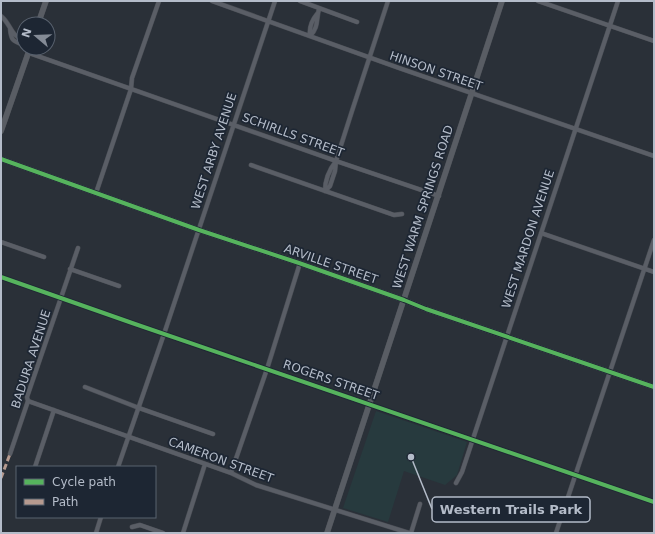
<svg xmlns="http://www.w3.org/2000/svg" width="655" height="534" font-family="'DejaVu Sans',sans-serif">
  <rect width="100%" height="100%" fill="#2a3038"/>
  <path fill="#273a3e" d="M376 411 467 442 457 475 445 485 404 471 388 522 343 508Z"/>
  <g fill="none" stroke-linecap="round" stroke-linejoin="round">
    <g stroke="#484c53" stroke-width="5">
      <path id="street" d="M212 1 399 68 654 156
        M300 1 357 22
        M538 1 654 41
        M1 16C11 24 10 36 24 40
        M10 28C11 40 12 41 24 45
        M310 36C319 27 316 19 319 9
        M310 36C309 28 312 20 317 14
        M29 53 336 161 439 196
        M251 165 394 215 402 214
        M325 191 330 186 335 171 336 161 352 111 388 1
        M325 191C325 180 329 170 336 161
        M96 193 131 89 132 78 159 1
        M541 233 654 272
        M1 242 44 257
        M70 269 119 286
        M1 277 135 324 654 502
        M85 387 139 408 213 434
        M28 401 231 473 256 485 409 533
        M10 454 28 401 27 397 78 248
        M35 467 54 410
        M118 467 164 334 275 1
        M231 473 267 369 300 263
        M456 483 462 472 618 1
        M132 527 140 525 163 533
        M96 533 101 517
        M183 533 205 464
        M411 533 420 504
        M556 533 654 240"/>
    </g>
    <g stroke="#484c53" stroke-width="6">
      <path id="secondary" d="M38 24 46 1
        M1 131 30 48
        M1 159 199 230 299 263 404 300 426 309 654 387
        M327 533 502 1"/>
    </g>
    <use href="#street" stroke="#5a5e66" stroke-width="4"/>
    <use href="#secondary" stroke="#595d64" stroke-width="5.5"/>
    <path stroke="#b69a8f" stroke-width="3" stroke-dasharray="6 3" stroke-linecap="butt" d="M1 478 10 454"/>
    <g stroke="#1d2633" stroke-width="6">
      <path id="cycleway" d="M1 159 199 230 299 263 404 300 426 309 654 387
        M1 277 135 324 654 502"/>
    </g>
    <use href="#cycleway" stroke="#56b35d" stroke-width="4"/>
  </g>
  <g text-anchor="middle" dominant-baseline="central" stroke-width="3.5" stroke-linejoin="round" paint-order="stroke">
    <g font-size="12" fill="#b4bcc9" stroke="#1d2633">
      <text transform="translate(436 71) rotate(19)">HINSON STREET</text>
      <text transform="translate(293 135) rotate(20)">SCHIRLLS STREET</text>
      <text transform="translate(214 151) rotate(-72)">WEST ARBY AVENUE</text>
      <text transform="translate(423 207) rotate(-72)">WEST WARM SPRINGS ROAD</text>
      <text transform="translate(528 239) rotate(-72)">WEST MARDON AVENUE</text>
      <text transform="translate(331 264) rotate(19)">ARVILLE STREET</text>
      <text transform="translate(31 359) rotate(-72)">BADURA AVENUE</text>
      <text transform="translate(331 380) rotate(19)">ROGERS STREET</text>
      <text transform="translate(221 460) rotate(20)">CAMERON STREET</text>
    </g>
  </g>
  <path fill="none" stroke="#b4bcc9" stroke-width="1.5" d="M411 457L432 509"/>
  <circle fill="#b4bcc9" stroke="#1d2633" stroke-width="1.5" cx="411" cy="457" r="4"/>
  <rect fill="#1d2633" stroke="#b4bcc9" stroke-width="1.5" x="432" y="497" width="158" height="25" rx="4"/>
  <g font-size="13" text-anchor="middle" font-weight="bold" fill="#b4bcc9">
    <text x="511" y="514">Western Trails Park</text>
  </g>
  <rect width="655" height="534" fill="none" stroke="#b4bcc9" stroke-width="4"/>
  <rect x="16" y="466" width="140" height="52" fill="#1d2633" stroke="#59626f"/>
  <rect x="24" y="479" width="20" height="6" fill="#56b35d" stroke="#59626f"/>
  <text x="52" y="486" font-size="12" fill="#b4bcc9">Cycle path</text>
  <rect x="24" y="499" width="20" height="6" fill="#b69a8f" stroke="#59626f"/>
  <text x="52" y="506" font-size="12" fill="#b4bcc9">Path</text>
  <g transform="translate(36 36) rotate(289)"><circle r="19" fill="#1d2633" stroke="#59626f"/>
  <path d="M0-3L7 15L0 10L-7 15Z" fill="#848b96"/>
  <text y="-6" font-size="11" font-weight="bold" text-anchor="middle" fill="#b4bcc9">N</text>
  </g>
</svg>
